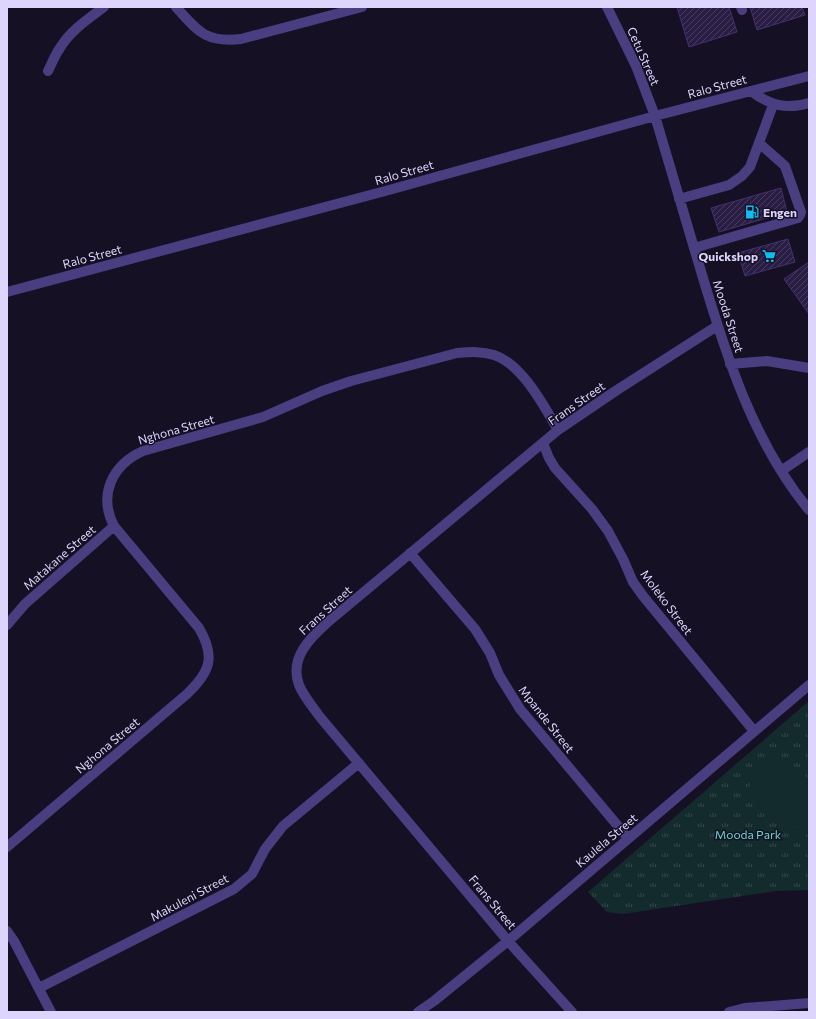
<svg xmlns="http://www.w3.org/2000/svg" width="816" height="1019" font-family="Commissioner,sans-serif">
  <defs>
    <pattern id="park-tufts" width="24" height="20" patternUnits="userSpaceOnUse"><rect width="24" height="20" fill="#132b2d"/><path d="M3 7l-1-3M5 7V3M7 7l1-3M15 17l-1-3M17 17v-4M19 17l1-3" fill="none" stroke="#35494c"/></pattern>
    <pattern id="building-hatch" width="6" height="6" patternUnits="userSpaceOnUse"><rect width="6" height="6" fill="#2a1d44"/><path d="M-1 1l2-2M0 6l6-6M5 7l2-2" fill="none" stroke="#483d60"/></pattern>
  </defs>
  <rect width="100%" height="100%" fill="#161024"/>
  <path fill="url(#park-tufts)" d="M809 701V890L776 891 623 914 607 912 588 892Z"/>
  <path fill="#132b2d" d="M769 756 809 782V836L745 793Z"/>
  <path fill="url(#building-hatch)" stroke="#44316e" d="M677 7H729L737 32 689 47Z
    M750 7H802L805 15 757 30Z
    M781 188 787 212 719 232 711 208Z
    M788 239 795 262 745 276 738 253Z
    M809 262V314L784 279Z"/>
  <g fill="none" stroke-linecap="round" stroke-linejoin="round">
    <path stroke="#483e80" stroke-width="10" d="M176 7C198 31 205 43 241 39L362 7
      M607 7 636 66 655 116C670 167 685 217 700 268 725 352 752 441 809 510
      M741 7 742 10
      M48 71C52 63 55 55 60 48 70 31 88 19 104 7
      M751 91C769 105 786 110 809 103
      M679 199 729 185 742 176 750 167 773 105
      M694 248 798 218 800 215 801 212 785 166 759 143
      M7 292 389 190 655 116 809 76
      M730 364 767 361 809 368
      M543 443 549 458 555 468 592 509 608 531 623 559 633 582 643 596 754 731
      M781 471 809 452
      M410 553 475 629 490 653 499 675 520 709 628 838
      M7 625 25 604 114 526
      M7 847 187 694C210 672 216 657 199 628L114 526C98 495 112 465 143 451L263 417 322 391 351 381 457 353C470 352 482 351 494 355 522 364 544 406 558 430
      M7 931 14 941 51 1012
      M39 988 234 889 252 874 265 849 283 826 359 763
      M418 1012 434 1001 508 941 809 685
      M572 1012 508 941 320 717C313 707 304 697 299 685 289 658 310 638 328 622L558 430 617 390 717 326
      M729 1012 745 1008 809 1003"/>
  </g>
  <defs>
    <g id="fuel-bare" transform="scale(1.08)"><path d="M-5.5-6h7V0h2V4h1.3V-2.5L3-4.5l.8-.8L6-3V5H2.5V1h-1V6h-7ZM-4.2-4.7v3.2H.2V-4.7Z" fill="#0fbeef" stroke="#161024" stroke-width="2.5" paint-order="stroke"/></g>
    <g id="supermarket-bare" transform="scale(1.08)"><path d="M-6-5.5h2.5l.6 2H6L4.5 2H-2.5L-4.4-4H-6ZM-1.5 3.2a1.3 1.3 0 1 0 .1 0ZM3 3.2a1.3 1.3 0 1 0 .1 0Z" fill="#0fbeef" stroke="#161024" stroke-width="2.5" paint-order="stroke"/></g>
  </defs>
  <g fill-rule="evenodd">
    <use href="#fuel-bare" x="752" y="212"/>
    <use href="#supermarket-bare" x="769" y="256"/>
  </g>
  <g text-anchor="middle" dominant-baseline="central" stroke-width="3" stroke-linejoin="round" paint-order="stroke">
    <g font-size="12" fill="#ded5fc" stroke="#161024">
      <text transform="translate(644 56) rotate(66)">Cetu Street</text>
      <text transform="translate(717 86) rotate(-15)">Ralo Street</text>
      <text transform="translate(404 172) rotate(-16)">Ralo Street</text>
      <text transform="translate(92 256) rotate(-15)">Ralo Street</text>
      <text transform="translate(729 316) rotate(72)">Mooda Street</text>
      <text transform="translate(576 403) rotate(-35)">Frans Street</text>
      <text transform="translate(176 429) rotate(-16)">Nghona Street</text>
      <text transform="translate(59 557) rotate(-41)">Matakane Street</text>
      <text transform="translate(667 602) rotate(53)">Moleko Street</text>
      <text transform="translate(325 610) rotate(-42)">Frans Street</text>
      <text transform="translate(547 719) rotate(52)">Mpande Street</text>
      <text transform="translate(107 745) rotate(-40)">Nghona Street</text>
      <text transform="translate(606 840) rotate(-40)">Kaulela Street</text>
      <text transform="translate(189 897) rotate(-28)">Makuleni Street</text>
      <text transform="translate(493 902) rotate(50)">Frans Street</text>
    </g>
    <g font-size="12" font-weight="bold" fill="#ded5fc" stroke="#161024" text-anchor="start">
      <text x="763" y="212">Engen</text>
      <text x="758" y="256" text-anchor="end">Quickshop</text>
    </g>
    <g font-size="12" fill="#66d8c9" stroke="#161024">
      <text x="748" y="834">Mooda Park</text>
    </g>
  </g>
  <rect width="816" height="1019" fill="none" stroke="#ded5fc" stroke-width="16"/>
</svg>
